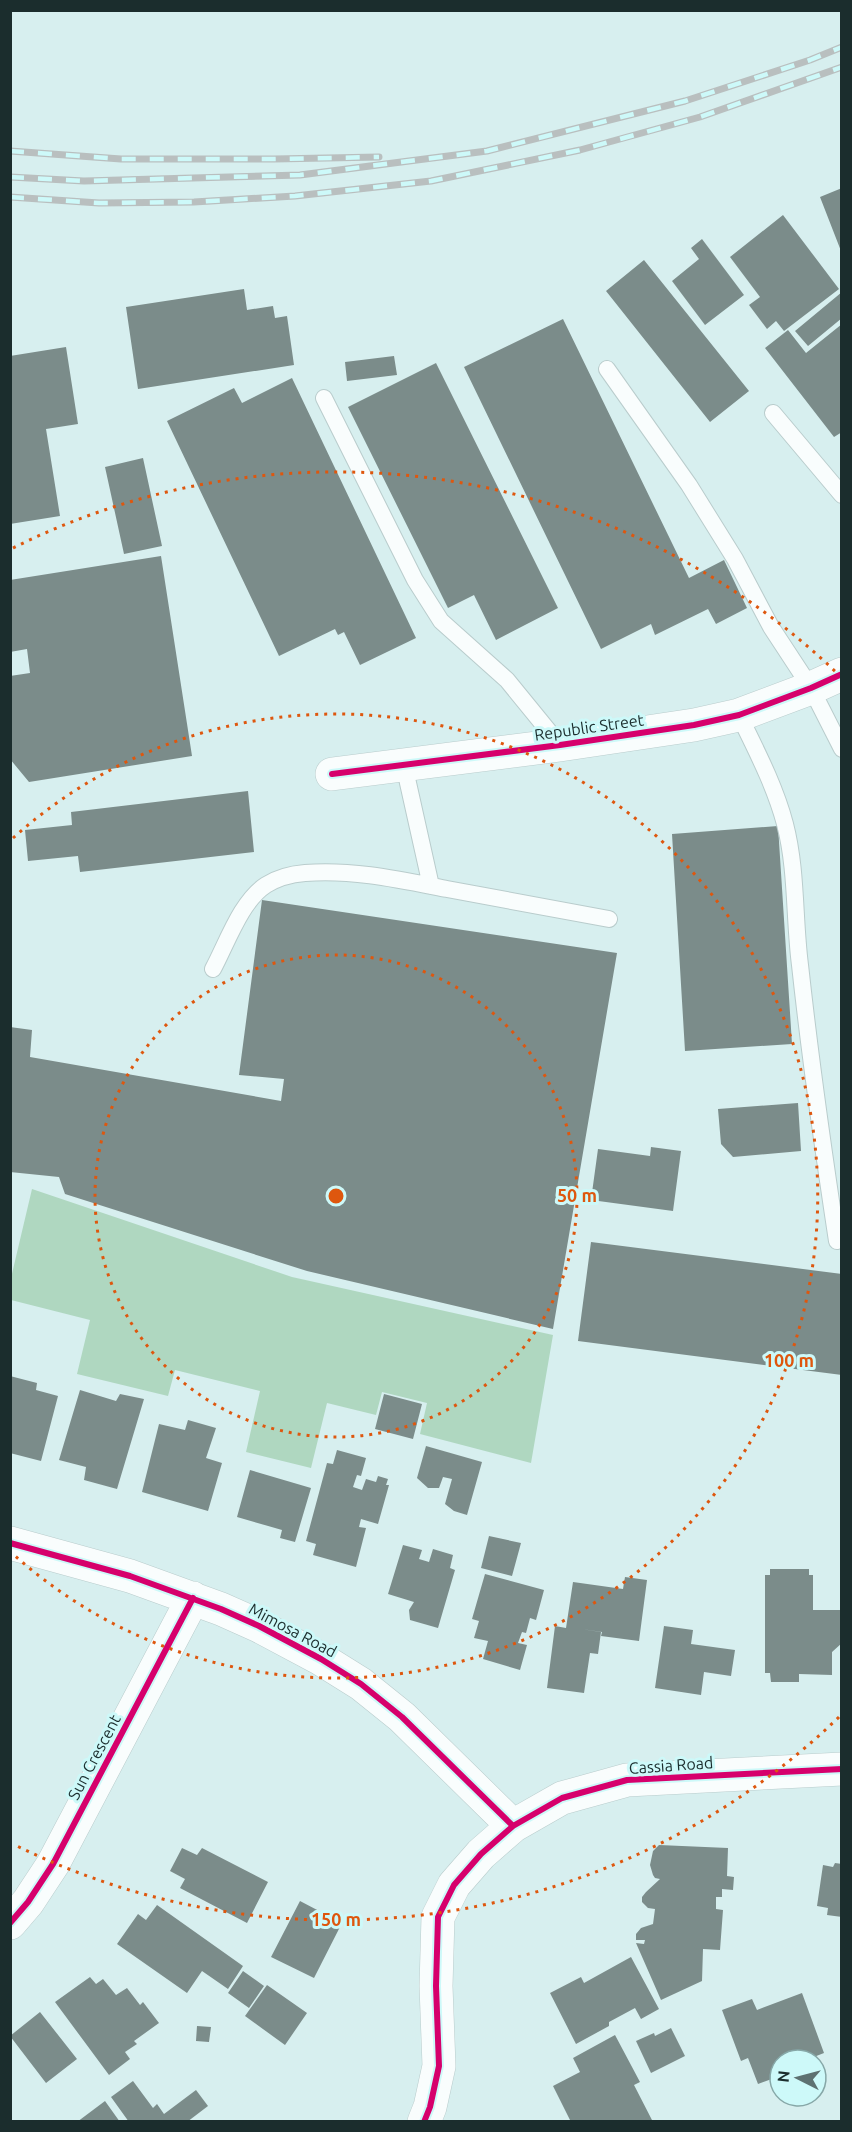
<svg xmlns="http://www.w3.org/2000/svg" width="852" height="2132" font-family="Ubuntu,sans-serif">
  <rect width="100%" height="100%" fill="#d7efef"/>
  <path fill="#afd7c0" d="M32 1189 292 1277 553 1335 531 1463 420 1434 427 1403 382 1392 376 1415 327 1403 311 1468 246 1452 260 1391 175 1370 168 1396 77 1374 90 1320 11 1300V1278Z"/>
  <path fill="#7b8c8a" d="M842 188V251H841L820 197Z
    M783 215 839 289 784 331 776 321 767 329 749 305 760 297 730 257Z
    M702 239 744 295 705 325 672 281 699 259 691 248Z
    M644 260 749 391 710 422 606 291Z
    M244 289 247 310 273 306 275 318 287 316 294 365 138 389 126 307Z
    M842 292V318L808 346 795 331Z
    M563 319 689 578 724 560 747 608 716 624 708 609 655 635 651 624 601 649 464 367Z
    M842 324V432L834 437 765 348 788 330 806 353Z
    M66 347 78 424 46 429 60 516 10 524V356Z
    M394 356 397 375 347 381 345 362Z
    M436 363 558 608 496 640 474 595 448 608 348 407Z
    M292 378 416 638 360 665 344 632 338 635 335 629 279 656 167 421 234 388 242 403Z
    M143 458 162 546 124 554 105 467Z
    M161 556 192 756 29 782 10 759V676L30 673 27 649 10 652V580Z
    M248 791 254 852 80 872 78 856 28 861 25 830 72 825 71 812Z
    M778 826 792 1044 685 1051 672 834Z
    M262 900 617 953 553 1329 307 1271 65 1194 59 1177 10 1172V1027L32 1030 30 1057 281 1101 284 1079 239 1075Z
    M798 1103 801 1151 733 1157 721 1144 718 1109Z
    M651 1147 681 1151 673 1211 591 1200 598 1149 650 1156Z
    M591 1242 842 1274V1375L578 1341Z
    M10 1376 37 1383 36 1390 58 1396 41 1461 10 1453Z
    M80 1390 116 1401 120 1394 144 1399 117 1489 84 1480 86 1467 59 1460Z
    M384 1394 422 1404 413 1439 375 1429Z
    M188 1420 216 1428 206 1458 222 1463 208 1511 142 1492 159 1424 185 1430Z
    M426 1446 482 1462 467 1515 454 1511 445 1504 452 1479 443 1477 439 1488H428L417 1478Z
    M337 1450 366 1458 361 1476 357 1475 353 1487 362 1490 366 1479 376 1482 378 1476 388 1479 386 1485H389L378 1524 361 1519 359 1527 366 1528 356 1567 313 1555 316 1544 306 1541 327 1463 333 1464Z
    M250 1470 311 1488 295 1542 280 1538 282 1530 237 1517Z
    M489 1536 521 1543 512 1576 481 1568Z
    M403 1545 422 1550 419 1559 429 1562 433 1549 453 1555 450 1568 455 1570 438 1628 410 1620 409 1610 414 1602 388 1594Z
    M770 1569H809V1575H813V1610H842V1643L832 1652V1675L799 1674V1682H771L770 1673H765V1575H770Z
    M485 1574 544 1590 536 1620 530 1618 526 1633 522 1632 518 1643 527 1645 520 1670 483 1659 488 1641 474 1638 479 1621 472 1619Z
    M625 1577 647 1580 639 1641 601 1636 602 1632 581 1629 601 1632 598 1654 590 1653 584 1693 547 1688 555 1626 566 1628 573 1582 623 1589Z
    M664 1626 693 1630 691 1644 735 1650 731 1676 704 1672 701 1695 655 1688Z
    M659 1845 728 1848 727 1876 734 1877 733 1890 722 1889V1897H716V1909L723 1910 720 1950 703 1949 702 1981 661 2000 636 1943 644 1944 645 1940H636V1934L641 1928 653 1924 655 1909 648 1908 642 1902V1897L646 1892 660 1879 655 1878 653 1875 650 1865 653 1851Z
    M182 1848 197 1855 202 1848 268 1882 247 1923 180 1888 185 1879 170 1871Z
    M835 1863 842 1864V1917L827 1915 828 1908 817 1906 823 1865 833 1867Z
    M300 1901 342 1923 314 1978 271 1957Z
    M157 1905 243 1966 228 1989 202 1971 187 1993 117 1944 138 1914 146 1920Z
    M631 1957 659 2009 641 2019 635 2008 609 2022V2026L576 2044 550 1993 581 1977 584 1983Z
    M243 1971 264 1986 249 2008 228 1993Z
    M90 1977 96 1984 103 1979 116 1995 127 1988 140 2005 143 2002 159 2023 134 2041 137 2044 125 2052 130 2059 109 2075 55 2002Z
    M267 1985 307 2013 285 2045 245 2016Z
    M802 1993 824 2053 806 2060H780V2076L758 2084 748 2058 741 2061 722 2010 752 1999 757 2010Z
    M40 2012 77 2059 46 2083 10 2036Z
    M197 2026 211 2027 209 2042 196 2041Z
    M671 2028 685 2056 651 2073 636 2041 654 2033 655 2036Z
    M615 2035 640 2082 634 2085 653 2122H571L553 2086 580 2072 573 2058Z
    M133 2081 153 2108 157 2104 164 2114 196 2090 208 2106 187 2122H129L111 2097Z
    M105 2101 120 2122H77Z"/>
  <g fill="none" stroke-linecap="round" stroke-linejoin="round">
    <g stroke="#b9cccc" stroke-width="18">
      <path id="service" d="M607 369 689 485 735 559 771 627 811 688 842 749
        M324 398 415 580 441 621 507 680 560 745
        M773 413 842 495
        M739 715C756 750 775 786 785 824 797 870 794 919 800 965 810 1057 823 1149 837 1241
        M404 765 431 886
        M213 969C227 943 241 901 266 885 277 878 293 874 305 873 352 869 401 880 447 889 501 899 555 909 609 919"/>
    </g>
    <g stroke="#b9cccc" stroke-width="34">
      <path id="minor" d="M332 774 560 745 694 725 739 715 811 688 842 674
        M10 1543 130 1576 221 1609 259 1626 321 1659 361 1684 402 1717 513 1826
        M10 1923 28 1902 53 1864 193 1598
        M424 2122 430 2107 439 2066 436 1986 438 1917 454 1885 481 1854 513 1826 562 1798 627 1780 842 1769"/>
    </g>
    <use href="#service" stroke="#f9fdfd" stroke-width="16"/>
    <use href="#minor" stroke="#f9fdfd" stroke-width="33"/>
    <g stroke="#b9bfbf" stroke-width="7">
      <path id="rail" d="M10 151 121 159H274L379 157
        M10 177 84 181 300 175 487 151 685 101 810 60 842 47
        M10 197 99 203 194 202 295 196 431 181 580 150 700 117 842 67"/>
    </g>
    <use href="#rail" stroke="#cdf9f9" stroke-width="4.5" stroke-dasharray="14" stroke-linecap="butt"/>
    <g stroke="#cdf9f9" stroke-width="10">
      <path id="cycleway" d="M332 774 560 745 694 725 739 715 811 688 842 674
        M10 1543 130 1576 221 1609 259 1626 321 1659 361 1684 402 1717 513 1826
        M10 1923 28 1902 53 1864 193 1598
        M424 2122 430 2107 439 2066 436 1986 438 1917 454 1885 481 1854 513 1826 562 1798 627 1780 842 1769"/>
    </g>
    <use href="#cycleway" stroke="#d6006c" stroke-width="6"/>
  </g>
  <g fill="none" stroke="#de570e" stroke-width="3" stroke-dasharray="3 6">
    <circle cx="336" cy="1196" r="241"/>
    <path d="M13 838A482 482 0 1 1 13 1554"/>
    <path d="M839 1717A724 724 0 0 1 13 1844M13 548A724 724 0 0 1 839 675"/>
  </g>
  <g text-anchor="middle" dominant-baseline="central" stroke-width="6" stroke-linejoin="round" paint-order="stroke">
    <g font-size="16" fill="#1b2d2d" stroke="#cdf9f9">
      <text transform="translate(589 727) rotate(-8)">Republic Street</text>
      <text transform="translate(293 1630) rotate(28)">Mimosa Road</text>
      <text transform="translate(94 1757) rotate(-62)">Sun Crescent</text>
      <text transform="translate(671 1765) rotate(-4)">Cassia Road</text>
    </g>
  </g>
  <circle cx="336" cy="1196" r="9" fill="#de570e" stroke="#cdf9f9" stroke-width="3"/>
  <g font-size="18" text-anchor="middle" font-weight="bold" fill="#de570e" stroke="#cdf9f9" stroke-width="6" stroke-linejoin="round" paint-order="stroke">
    <text x="577" y="1202">50 m</text>
    <text x="789" y="1367">100 m</text>
    <text x="336" y="1926">150 m</text>
  </g>
  <rect width="852" height="2132" fill="none" stroke="#1b2d2d" stroke-width="24"/>
  <g transform="translate(798 2078) rotate(276)"><circle r="28" fill="#cdf9f9" stroke="#86a7a7" stroke-width="1.5"/>
  <path d="M0-4.5L10 22L0 15L-10 22Z" fill="#5d7171"/>
  <text y="-9" font-size="16" font-weight="bold" text-anchor="middle" fill="#1b2d2d">N</text>
  </g>
</svg>
